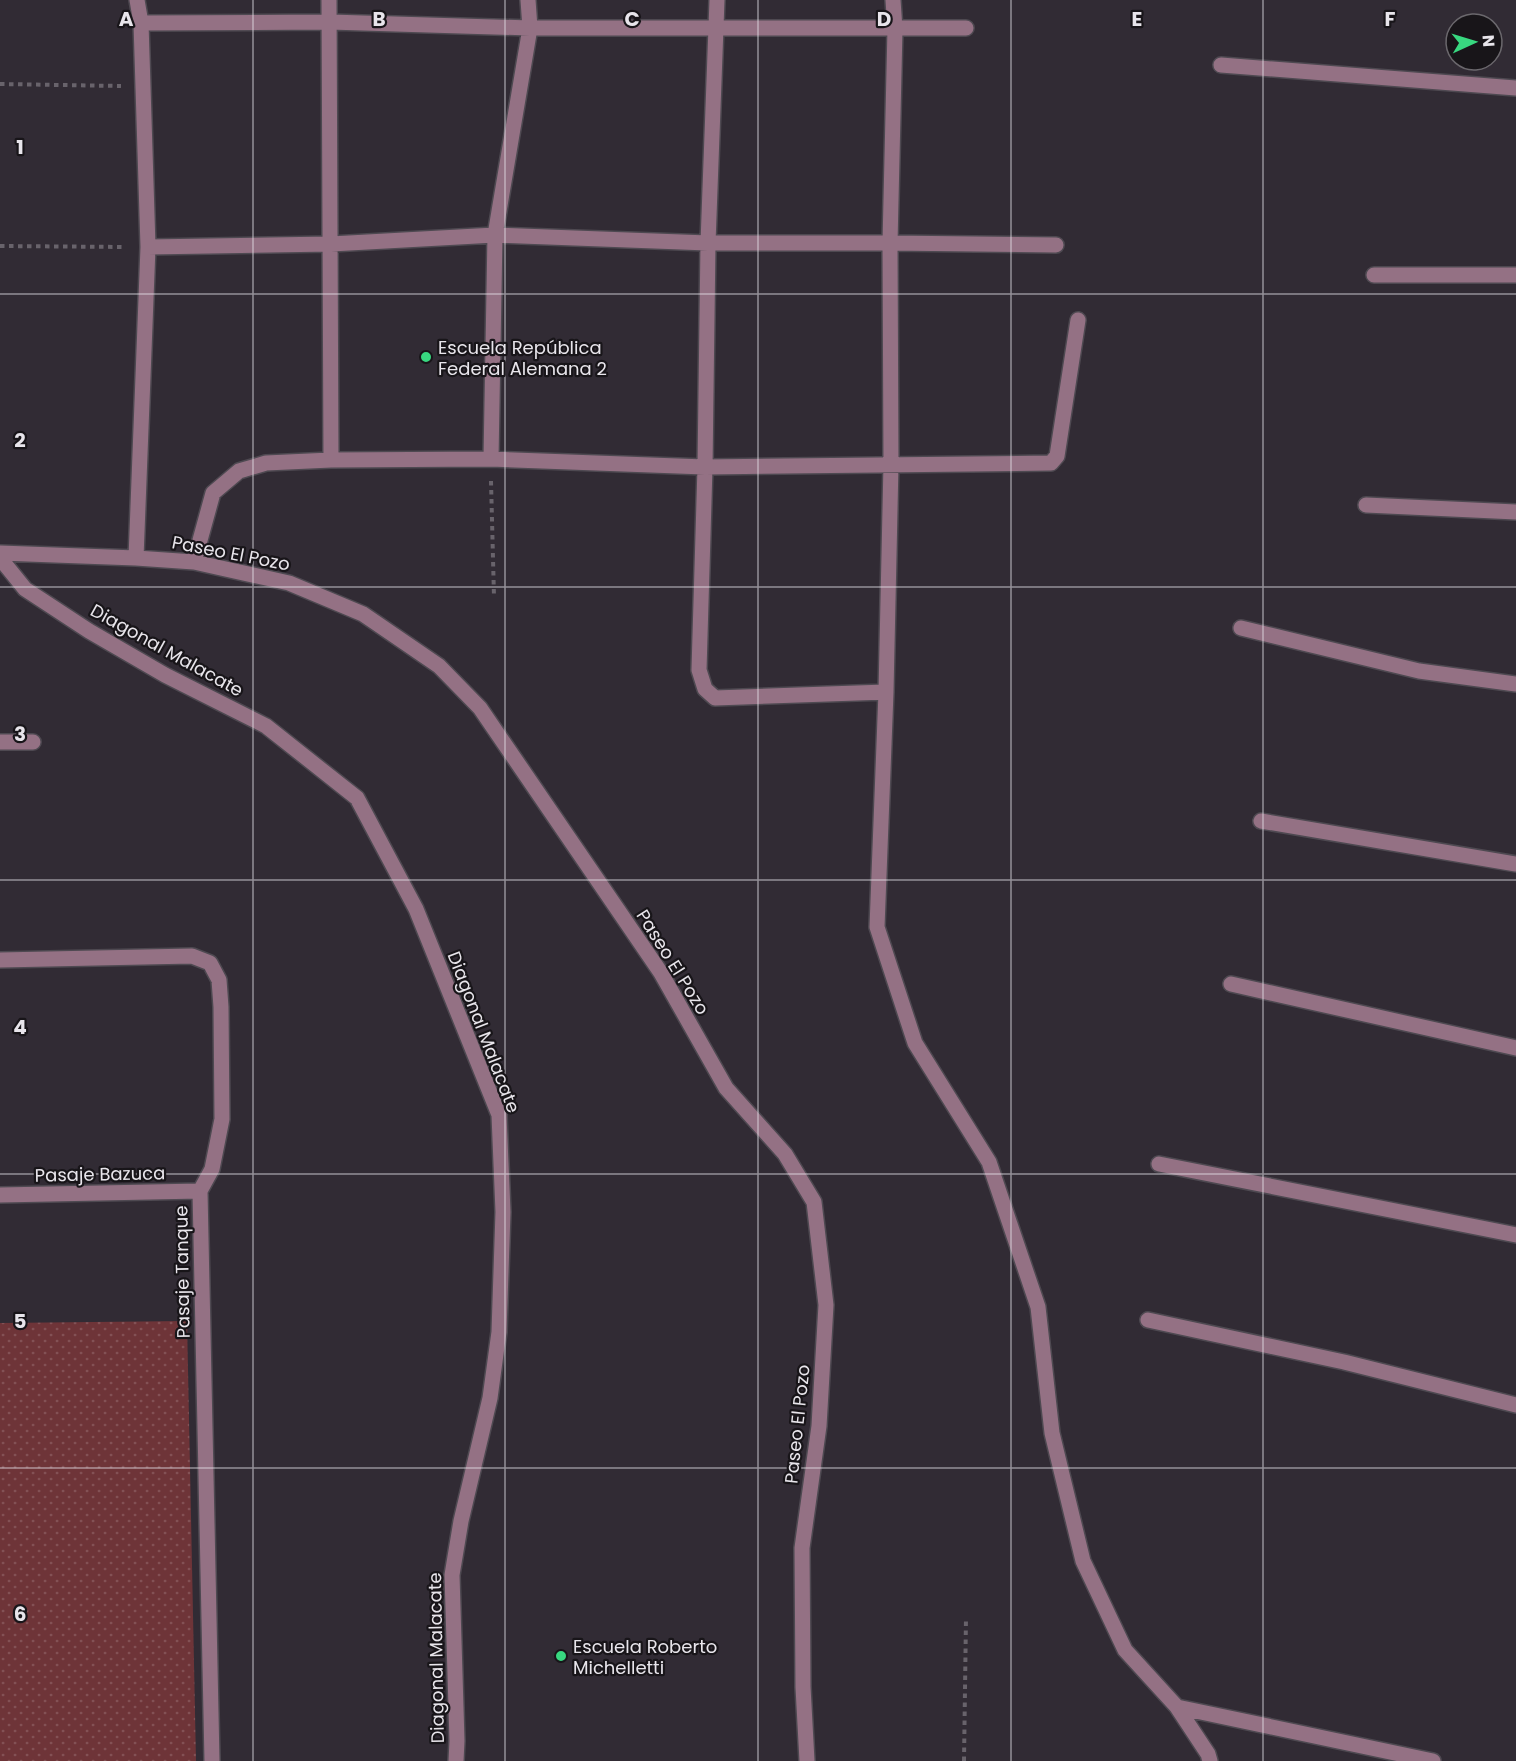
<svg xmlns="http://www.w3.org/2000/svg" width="1516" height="1761" font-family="Poppins,sans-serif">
  <defs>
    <pattern id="grass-dots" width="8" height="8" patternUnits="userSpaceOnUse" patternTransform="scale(1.5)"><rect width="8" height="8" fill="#6e3438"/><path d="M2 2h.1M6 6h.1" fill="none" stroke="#835155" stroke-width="1.8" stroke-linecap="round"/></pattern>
  </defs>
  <rect width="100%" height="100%" fill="#312b34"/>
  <path fill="url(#grass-dots)" d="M187 1321 196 1761H0V1323Z"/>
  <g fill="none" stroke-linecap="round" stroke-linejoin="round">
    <g stroke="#4e4951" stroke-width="18">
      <path id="minor" d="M329 0 331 460
        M717 0 708 243 705 467 699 670 705 689 715 698 886 692
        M893 0 895 29 890 243 891 464 886 692 877 927 915 1043 989 1162 1038 1307 1052 1433 1083 1561 1125 1650 1177 1707 1208 1754 1210 1761
        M141 23 330 22 530 28H966
        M1221 65 1516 88
        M148 247 331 244 495 235 708 243H890L1056 245
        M1374 275H1516
        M491 459 495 235 530 28 528 0
        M1366 505 1516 512
        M0 553 136 558 194 562 289 583 363 614 439 666 480 708 661 973 726 1088 785 1154 814 1202 826 1305 819 1426 802 1548 803 1687 807 1761
        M0 558 25 589 89 631 165 675 266 726 357 798 416 909 499 1115 503 1212 499 1332 490 1398 461 1521 452 1575 457 1741 456 1761
        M136 558 148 247 141 23 137 0
        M194 562 213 493 239 471 266 463 331 460 491 459 705 467 1051 463 1057 456 1078 320
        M1241 628 1419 671 1516 684
        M0 742H33
        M1261 821 1516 864
        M0 960 192 956 210 963 219 980 221 1007 222 1119 212 1169 200 1191 212 1761
        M1231 984 1516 1048
        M1159 1164 1516 1235
        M0 1195 200 1191
        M1148 1320 1344 1362 1516 1405
        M1177 1707 1433 1761"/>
    </g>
    <path stroke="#68636b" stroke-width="4" stroke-dasharray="4.5 4.5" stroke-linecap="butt" d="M0 84 121 86
      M0 246 125 247
      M491 481 494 597
      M964 1761 966 1617"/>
    <use href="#minor" stroke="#947184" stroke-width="15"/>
  </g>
  <path fill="none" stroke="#e8e5eb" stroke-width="1.5" stroke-opacity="0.55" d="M253 0V1761M505 0V1761M758 0V1761M1011 0V1761M1263 0V1761M0 294H1516M0 587H1516M0 880H1516M0 1174H1516M0 1468H1516"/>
  <g fill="#38d880" stroke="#181519" stroke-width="2">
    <circle cx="426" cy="357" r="6"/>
    <circle cx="561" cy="1656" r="6"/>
  </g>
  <g text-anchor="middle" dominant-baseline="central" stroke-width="4.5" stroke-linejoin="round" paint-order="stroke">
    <g font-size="18" fill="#e8e5eb" stroke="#181519" text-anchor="start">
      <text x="438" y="347">Escuela República<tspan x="438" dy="21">Federal Alemana 2</tspan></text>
      <text x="573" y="1646">Escuela Roberto<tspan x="573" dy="21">Michelletti</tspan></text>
    </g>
    <g font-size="18" fill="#e8e5eb" stroke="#181519">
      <text transform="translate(231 553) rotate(11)">Paseo El Pozo</text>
      <text transform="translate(167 650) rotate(29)">Diagonal Malacate</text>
      <text transform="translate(673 962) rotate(58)">Paseo El Pozo</text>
      <text transform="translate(484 1032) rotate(69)">Diagonal Malacate</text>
      <text transform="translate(100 1174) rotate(-1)">Pasaje Bazuca</text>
      <text transform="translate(182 1272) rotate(-91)">Pasaje Tanque</text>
      <text transform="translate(797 1424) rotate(-84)">Paseo El Pozo</text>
      <text transform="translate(436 1658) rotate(-91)">Diagonal Malacate</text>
    </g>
  </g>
  <g font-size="20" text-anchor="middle" font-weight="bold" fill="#e8e5eb" stroke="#181519" stroke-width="4.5" stroke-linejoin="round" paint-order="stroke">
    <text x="126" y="26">A</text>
    <text x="379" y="26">B</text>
    <text x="632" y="26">C</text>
    <text x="884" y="26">D</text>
    <text x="1137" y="26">E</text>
    <text x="1390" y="26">F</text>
    <text x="20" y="154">1</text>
    <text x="20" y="447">2</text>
    <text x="20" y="741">3</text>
    <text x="20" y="1034">4</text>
    <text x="20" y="1328">5</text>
    <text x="20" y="1621">6</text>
  </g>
  <g transform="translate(1474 42) rotate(86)"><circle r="28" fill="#181519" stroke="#6b686d" stroke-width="1.5"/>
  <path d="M0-4.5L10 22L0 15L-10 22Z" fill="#38d880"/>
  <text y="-9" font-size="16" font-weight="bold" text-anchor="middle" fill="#e8e5eb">N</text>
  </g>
</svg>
